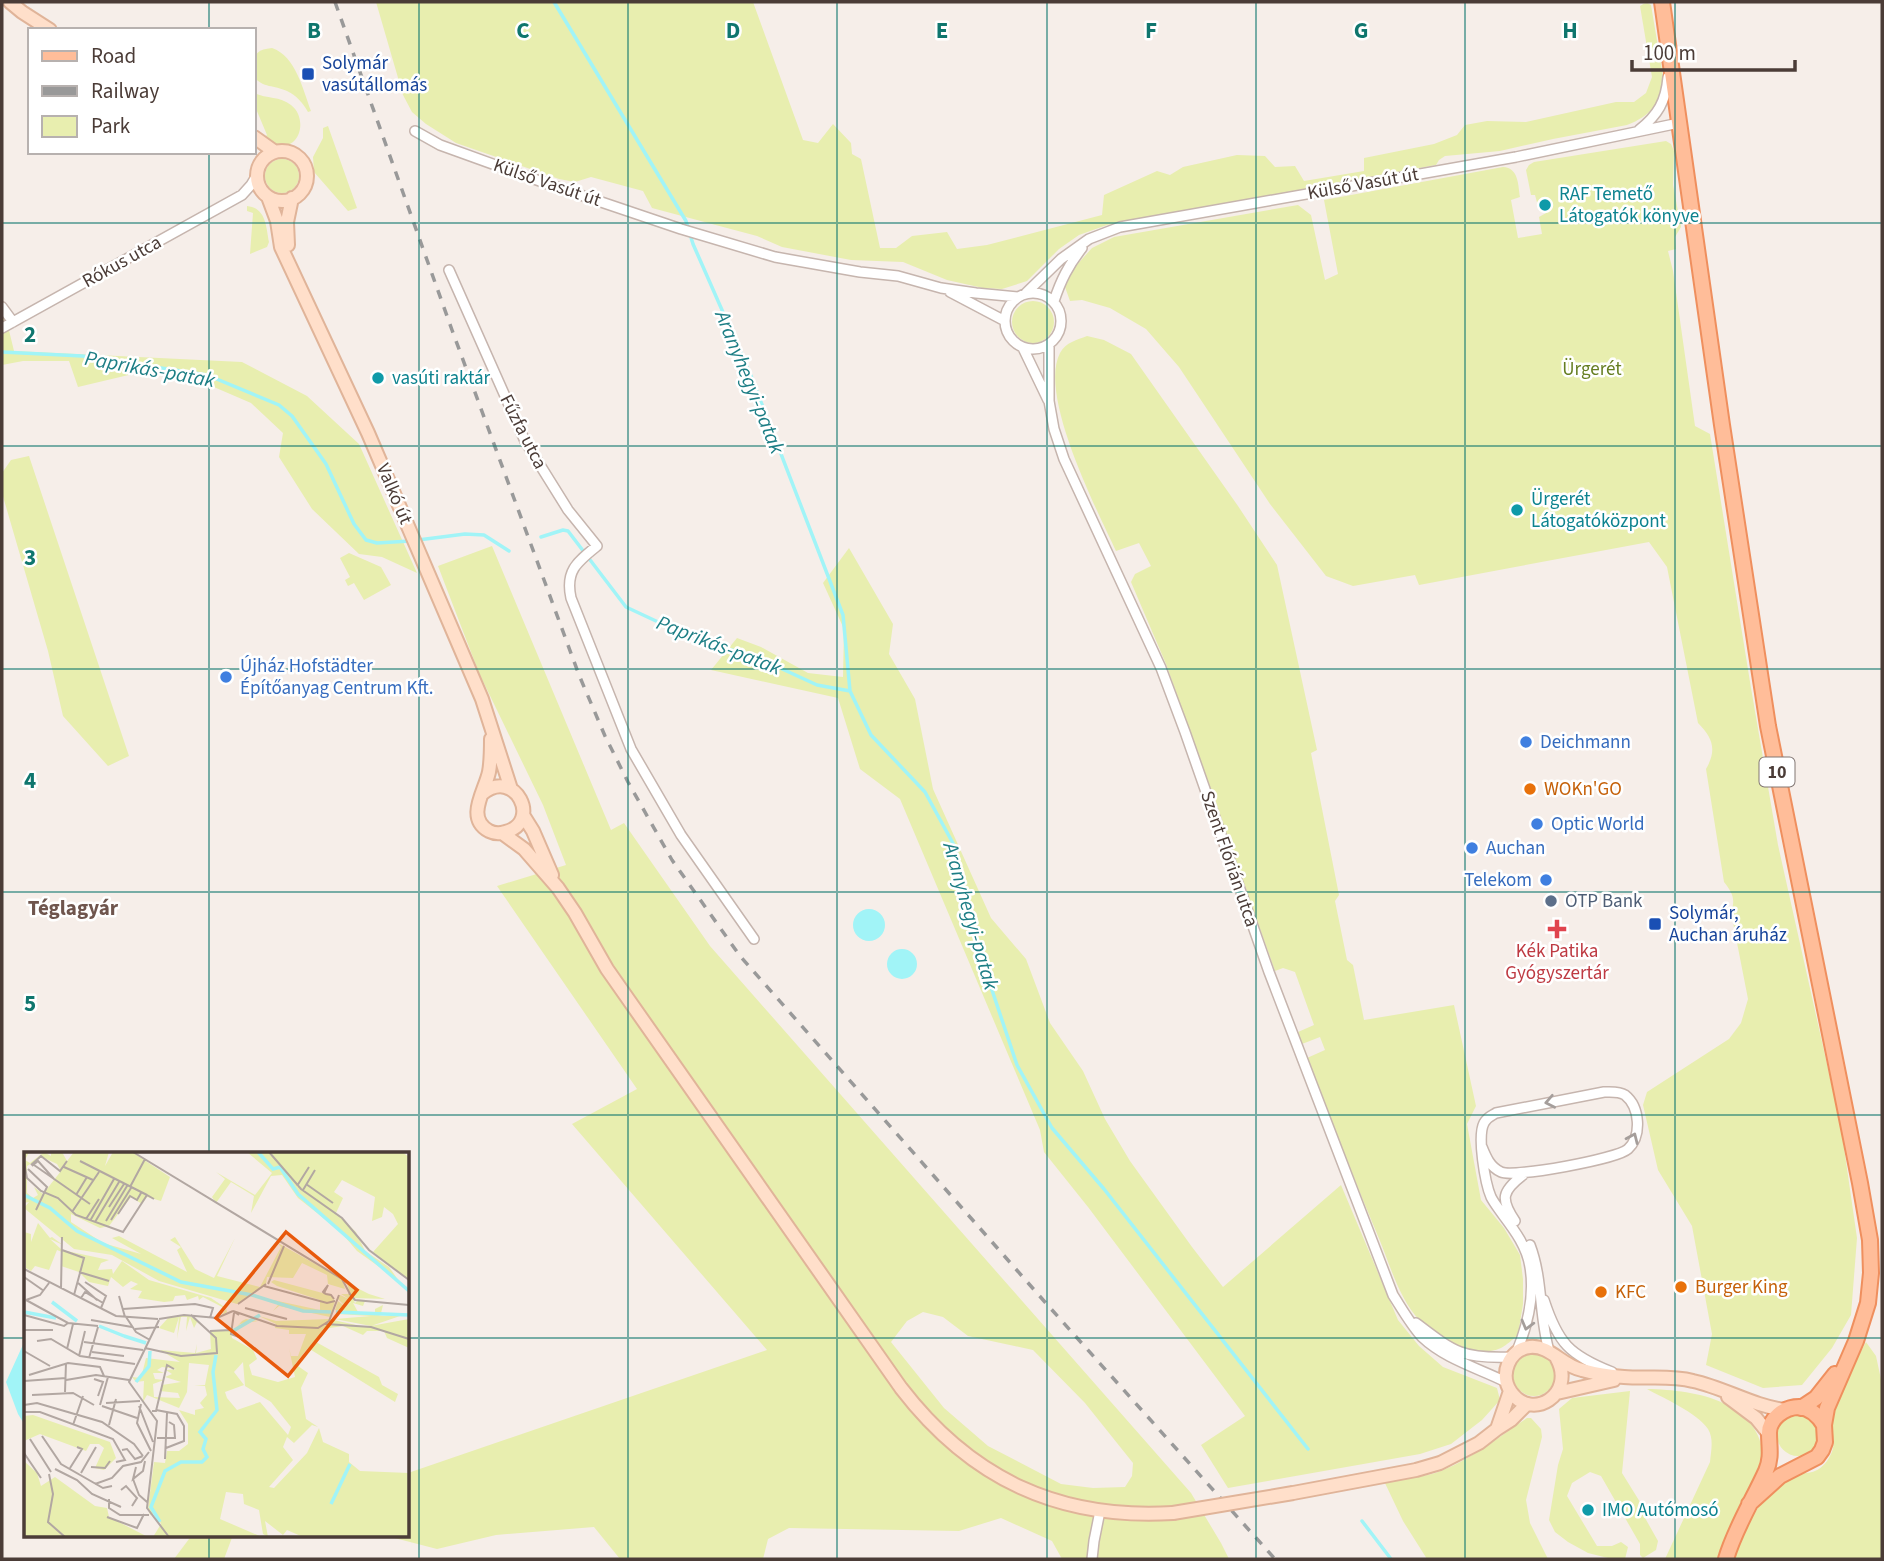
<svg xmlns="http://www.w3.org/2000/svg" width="1884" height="1561" font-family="'Source Sans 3',sans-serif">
  <rect width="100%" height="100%" fill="#f6eee9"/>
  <path fill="#e8eeaf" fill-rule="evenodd" d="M376 2H753L803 140 818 143 833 124 851 143 852 154 861 159 880 248H896L912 236 947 232 957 249 987 245 1102 215 1104 195 1157 171 1170 175 1183 167 1237 155 1265 156 1275 167 1295 166 1304 181 1364 171V158L1434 144 1457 135 1465 125 1487 121 1526 122 1616 102H1634L1646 93 1652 77 1640 6C1644 3 1647 2 1651 5L1663 76C1662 102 1651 116 1627 125L1553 139 1500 151 1445 156 1439 160 1436 165 1107 225 1079 235 1059 249 1027 281 1002 289 983 288 947 280 903 262 851 260 782 247 757 236 652 208 643 191 591 177 575 182 559 179 456 143 426 124 412 112 403 95Z
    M272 48C296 56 303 90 311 111L308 112C303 103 296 95 287 91 274 85 263 88 254 77 254 59 251 50 272 48Z
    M254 93C267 99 280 96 291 105 307 117 302 148 279 146 274 146 268 142 263 139L267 135 254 104Z
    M328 126 357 208 348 211 314 172 313 157 323 138V128Z
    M1666 141 1671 144 1674 151 1673 185 1681 227 1675 237 1676 249 1668 251 1673 271 1695 426 1710 434 1751 688 1778 845 1841 1127 1857 1238 1851 1315 1832 1348 1802 1385 1763 1388 1706 1365 1712 1334 1692 1226 1658 1170 1643 1105 1647 1092 1729 1039 1741 1023 1748 999 1731 912C1736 899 1732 892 1724 882L1706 769C1717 750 1713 738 1698 723L1667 567 1649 542 1419 585 1415 575 1353 586 1326 576 1270 504 1179 367 1146 329 1110 308 1082 300 1070 301 1065 287 1074 268 1092 248 1114 237 1298 205 1311 215 1325 280 1338 274 1324 200 1503 167C1519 168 1518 185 1520 197L1511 200 1518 238 1542 234 1539 217 1546 213 1545 207 1538 206 1535 195H1531L1526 170 1529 165 1534 162Z
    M265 176a17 17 0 1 1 34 0a17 17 0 1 1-34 0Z
    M247 206C266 208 266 226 269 242L267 247 250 254 253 213 247 211Z
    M1012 322a21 21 0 1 1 42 0a21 21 0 1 1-42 0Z
    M2 312 6 318 14 351 242 362 307 396 359 444 417 573 382 557 359 554 312 509 279 457 283 433 251 403 186 375 137 373 78 387 69 361H23L2 365Z
    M1087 336 1104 340 1131 354 1238 506 1277 565 1317 750 1311 753 1339 895 1335 901 1347 960 1353 965 1364 1020 1454 1005 1476 1106 1467 1124 1481 1200 1504 1228 1520 1255 1523 1279V1304L1518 1335C1513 1339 1507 1345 1501 1348 1474 1360 1438 1341 1420 1321 1400 1300 1391 1268 1380 1241 1354 1180 1331 1119 1307 1058L1325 1050 1320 1037 1302 1044 1298 1032 1314 1025 1295 972 1283 968 1275 971 1166 664 1131 582 1135 574 1151 566 1139 543 1116 551C1097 510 1038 395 1060 353 1066 342 1077 340 1087 336Z
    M29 456 129 756 108 766 63 716 48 651 2 493V473L11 460Z
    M492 546 611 830 624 823 710 946 1191 1493 1221 1543 1229 1559H1062L1052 1541 1001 1518 959 1531 789 1528 768 1539 763 1559H620L594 1527 496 1535 437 1549 383 1535H408V1473L767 1350 572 1124 637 1089 497 886 566 865 543 805 479 673 438 566ZM923 1312 943 1317 968 1336 1033 1350 1085 1403 1133 1463 1132 1476 1125 1487 1093 1488 1061 1484 988 1446 944 1408 891 1342 907 1321Z
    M849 548 893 624 889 654 915 699 933 789 991 918 1026 959 1050 1023 1083 1071 1105 1119 1130 1161 1192 1247 1223 1287 1341 1185 1398 1320 1419 1346 1443 1367 1497 1388 1500 1400 1482 1420 1451 1444 1420 1454 1228 1488 1201 1445 1245 1416 1088 1207 1044 1152 1040 1130 900 799 860 769 838 698 711 670 737 638 761 647 808 673 843 677 844 629 823 583Z
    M349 553 381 567 391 585 364 600 354 583 348 586 345 580 350 577 340 558Z
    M1866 1342 1876 1356 1882 1384V1559H1733C1739 1535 1766 1488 1789 1477 1804 1470 1814 1478 1827 1461 1840 1442 1829 1434 1831 1415 1833 1399 1857 1359 1866 1342Z
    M1513 1375a21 21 0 1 1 42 0a21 21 0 1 1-42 0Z
    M1647 1389C1697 1390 1764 1401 1764 1465L1726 1534 1717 1559H1665L1710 1462C1711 1451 1714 1439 1708 1429 1696 1412 1665 1399 1647 1389Z
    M1630 1391 1622 1473 1640 1502V1509L1658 1541 1656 1550 1643 1558 1640 1555V1544L1601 1476 1590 1472 1572 1483 1567 1496 1597 1546H1612L1621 1542 1628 1547 1625 1559H1612L1588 1553 1568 1542 1555 1532 1549 1520 1558 1465 1563 1449 1559 1409 1572 1398Z
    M1777 1435a21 21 0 1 1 42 0a21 21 0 1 1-42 0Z
    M1527 1418H1531L1541 1429 1542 1437 1526 1500 1530 1523 1548 1559H1427L1403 1521 1384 1481C1403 1478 1425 1478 1443 1470 1473 1458 1500 1436 1527 1418Z
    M192 1535H233L224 1559H174Z"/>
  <path fill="#a1f4f7" d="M853 925a16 16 0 1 1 32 0a16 16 0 1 1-32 0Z
    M887 964a15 15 0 1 1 30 0a15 15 0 1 1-30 0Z
    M26 1338V1427L18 1414 6 1382Z"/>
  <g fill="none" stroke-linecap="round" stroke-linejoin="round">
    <path stroke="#a1f4f7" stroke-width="3.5" d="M554 2 686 221 693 244 751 376 843 615 850 691 871 735 925 792 955 847 980 954 1017 1065 1052 1128 1104 1189 1308 1449
      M2 352 82 356 207 375 279 405 292 416 326 464 354 524 366 540 377 543 410 541
      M541 537 563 530 568 531 626 607 701 642 754 656 817 685 850 691
      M418 540 465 534 484 535 509 551
      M1362 1521 1391 1559"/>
    <g stroke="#c6b5ae" stroke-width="12">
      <path id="street" d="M1639 130C1658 115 1666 101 1668 77
        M415 131 440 145 548 184 681 229 775 257 860 272 898 276 941 288 976 293 1018 297
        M449 270 525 441 568 510 597 546C577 562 565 571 571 598L631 749 681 835 754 939
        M950 292 1005 321
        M1005 321a28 28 0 1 1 56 0a28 28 0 1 1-56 0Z
        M1026 293 1061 259 1089 239 1120 227 1516 157 1679 123
        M1054 301C1061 280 1068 266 1082 248
        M2 307 13 322
        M2 328 242 195 251 185 257 175
        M1049 345V401L1054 429 1064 459 1161 668 1185 732 1269 972 1393 1295C1402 1309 1411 1325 1422 1337 1445 1359 1478 1368 1506 1382
        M1023 348 1048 400
        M1482 1147C1486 1157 1490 1167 1501 1172 1514 1178 1617 1159 1628 1149 1642 1136 1640 1107 1625 1095 1619 1091 1611 1092 1604 1092L1496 1113C1491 1116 1487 1117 1484 1123 1477 1136 1485 1183 1491 1197 1494 1203 1499 1209 1503 1215 1515 1231 1527 1247 1530 1267 1535 1296 1528 1324 1517 1351
        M1515 1221C1500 1199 1502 1191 1523 1175
        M1530 1245C1543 1279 1539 1316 1549 1351
        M1544 1300C1558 1343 1569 1355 1612 1372
        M1416 1323C1454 1352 1462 1359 1512 1357
        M1092 1559 1094 1541 1100 1511"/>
    </g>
    <g stroke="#e0b499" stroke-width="16">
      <path id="secondary" d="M10 2 22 12 50 30
        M254 137 275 152
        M257 176a25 25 0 1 1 50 0a25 25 0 1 1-50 0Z
        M268 197 277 221 281 247 368 433 482 699 511 789
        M288 245 287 222 292 198
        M482 794C515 766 543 823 505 832 499 834 495 834 489 831 465 818 485 791 489 772 491 761 491 750 491 739
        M523 815 533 831 552 875
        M502 833 524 849 558 888 575 913 607 969 901 1388C971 1479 1059 1520 1173 1513
        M1557 1359C1576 1394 1532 1422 1511 1392 1499 1375 1509 1349 1530 1347 1550 1345 1562 1366 1582 1370 1596 1374 1610 1376 1624 1377 1648 1379 1670 1375 1693 1381 1725 1388 1753 1406 1785 1410
        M1557 1393 1614 1380
        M1728 1397 1756 1418 1769 1434
        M1497 1429 1510 1391
        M1293 1493 1416 1470 1440 1463 1479 1443 1497 1429 1511 1420 1527 1404"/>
    </g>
    <g stroke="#ef8f5e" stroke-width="18">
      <path id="primary" d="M1662 2 1722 425 1768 726 1860 1183 1870 1240 1871 1273 1868 1303 1856 1341 1827 1408 1824 1425 1825 1442 1822 1450 1817 1457 1780 1476 1749 1504
        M1801 1408 1816 1398 1835 1374
        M1726 1559C1735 1528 1753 1500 1766 1471 1772 1457 1769 1447 1769 1433 1769 1419 1784 1407 1799 1407 1811 1408 1818 1415 1824 1425"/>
    </g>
    <use href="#street" stroke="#fff" stroke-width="9"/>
    <use href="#secondary" stroke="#ffdfca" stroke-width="12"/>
    <use href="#primary" stroke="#ffbd99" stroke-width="14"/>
    <path stroke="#999" stroke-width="3.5" stroke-dasharray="9 9" stroke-linecap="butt" d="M335 2 452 330 579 675 605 736 628 782 672 860 740 956 1044 1301 1275 1559"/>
    <g stroke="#e0b499" stroke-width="16" stroke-linecap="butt">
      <path id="secondary-bridge" d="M1173 1513 1293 1493"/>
    </g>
    <use href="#secondary-bridge" stroke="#ffdfca" stroke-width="12"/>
  </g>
  <defs><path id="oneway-chevron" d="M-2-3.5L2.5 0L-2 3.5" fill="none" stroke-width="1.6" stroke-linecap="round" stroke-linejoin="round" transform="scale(1.75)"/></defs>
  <g stroke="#a59e9b">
    <use href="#oneway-chevron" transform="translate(1550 1102) rotate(169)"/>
    <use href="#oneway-chevron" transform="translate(1633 1138) rotate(-66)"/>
    <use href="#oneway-chevron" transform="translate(1527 1325) rotate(105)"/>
  </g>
  <path fill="none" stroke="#0f766e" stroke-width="2" stroke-opacity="0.55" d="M209 2V30M419 2V1559M628 2V1559M837 2V1559M1047 2V1559M1256 2V1559M1465 2V1559M1675 2V1559M209 152V1153M2 223H1882M2 446H1882M2 669H1882M2 892H1882M2 1115H1882M2 1338H26M408 1338H1882M209 1535V1559"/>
  <g fill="#1a4fb4" stroke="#fff" stroke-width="2.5">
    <rect x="301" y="67" width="14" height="14" rx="3.5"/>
    <rect x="1648" y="917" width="14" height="14" rx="3.5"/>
  </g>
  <g fill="#0f9aa8" stroke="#fff" stroke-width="2.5">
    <circle cx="1545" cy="205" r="7"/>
    <circle cx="378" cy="378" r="7"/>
    <circle cx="1517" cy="510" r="7"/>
    <circle cx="1588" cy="1510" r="7"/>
  </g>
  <g fill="#3f7fe0" stroke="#fff" stroke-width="2.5">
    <circle cx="226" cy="677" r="7"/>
    <circle cx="1526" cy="742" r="7"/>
    <circle cx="1537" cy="824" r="7"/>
    <circle cx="1472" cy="848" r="7"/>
    <circle cx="1546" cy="880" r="7"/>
  </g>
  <g fill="#e8710a" stroke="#fff" stroke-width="2.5">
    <circle cx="1530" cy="789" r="7"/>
    <circle cx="1681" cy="1287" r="7"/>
    <circle cx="1601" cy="1292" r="7"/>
  </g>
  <circle fill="#5c6f8a" stroke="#fff" stroke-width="2.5" cx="1551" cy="901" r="7"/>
  <path fill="#e0444e" stroke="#fff" stroke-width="2.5" d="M1553.5 918.5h7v7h7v7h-7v7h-7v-7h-7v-7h7z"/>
  <g text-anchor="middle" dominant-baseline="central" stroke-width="5" stroke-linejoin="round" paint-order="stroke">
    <rect fill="#fff" stroke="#817673" stroke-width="2" x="1759.5" y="757.5" width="35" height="29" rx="5"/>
    <g font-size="18" font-weight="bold" fill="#4b3c37">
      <text x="1777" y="772">10</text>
    </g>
    <g font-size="19" fill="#164399" stroke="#fff" text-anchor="start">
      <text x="322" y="63">Solymár<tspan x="322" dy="22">vasútállomás</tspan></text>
      <text x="1669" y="913">Solymár,<tspan x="1669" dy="22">Auchan áruház</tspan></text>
    </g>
    <g font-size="19" fill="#4b3c37" stroke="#fff">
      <text transform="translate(547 183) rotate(19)">Külső Vasút út</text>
      <text transform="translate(1363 184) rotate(-10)">Külső Vasút út</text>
      <text transform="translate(122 262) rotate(-29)">Rókus utca</text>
      <text transform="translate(523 432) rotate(63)">Fűzfa utca</text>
      <text transform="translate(394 494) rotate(67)">Valkó út</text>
      <text transform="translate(1229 859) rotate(71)">Szent Flórián utca</text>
    </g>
    <g font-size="19" fill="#0d838f" stroke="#fff" text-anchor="start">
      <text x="1559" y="194">RAF Temető<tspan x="1559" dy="22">Látogatók könyve</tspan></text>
      <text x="392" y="378">vasúti raktár</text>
      <text x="1531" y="499">Ürgerét<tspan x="1531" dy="22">Látogatóközpont</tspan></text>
      <text x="1602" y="1510">IMO Autómosó</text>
    </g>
    <g font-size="19" fill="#667e22" stroke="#fff">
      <text x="1592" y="369">Ürgerét</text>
    </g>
    <g font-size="19" fill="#366cbe" stroke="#fff" text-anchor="start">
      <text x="240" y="666">Újház Hofstädter<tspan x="240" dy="22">Építőanyag Centrum Kft.</tspan></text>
      <text x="1540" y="742">Deichmann</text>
      <text x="1551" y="824">Optic World</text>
      <text x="1486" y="848">Auchan</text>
      <text x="1532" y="880" text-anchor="end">Telekom</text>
    </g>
    <g font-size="19" fill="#c56008" stroke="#fff" text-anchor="start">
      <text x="1544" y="789">WOKn'GO</text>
      <text x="1695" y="1287">Burger King</text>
      <text x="1615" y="1292">KFC</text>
    </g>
    <g font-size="19" fill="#4e5e75" stroke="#fff" text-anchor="start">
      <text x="1565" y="901">OTP Bank</text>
    </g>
    <g font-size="19" fill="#be3a42" stroke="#fff">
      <text x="1557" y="951">Kék Patika<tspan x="1557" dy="22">Gyógyszertár</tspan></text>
    </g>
    <g font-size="21" font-style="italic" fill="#1d7e85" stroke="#fff">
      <text transform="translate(150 369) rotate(10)">Paprikás-patak</text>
      <text transform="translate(750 382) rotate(68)">Aranyhegyi-patak</text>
      <text transform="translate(719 645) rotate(21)">Paprikás-patak</text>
      <text transform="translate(971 916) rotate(74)">Aranyhegyi-patak</text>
    </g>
    <g font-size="21" font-weight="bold" fill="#6f554d" stroke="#fff">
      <text x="73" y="908">Téglagyár</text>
    </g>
  </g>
  <g transform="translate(24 1152)">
    <rect width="385" height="385" fill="#f6eee9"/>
    <path d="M0 0H5L1 8 6 11 20 0 27 4V0H38L43 9 50 0H85L81 14 89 0H108L146 25 137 49 123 45 118 52 107 45 85 74 76 76 47 62V70L79 91 117 102 88 86 95 84 163 120 153 98 157 95 146 88 151 85 171 117 190 126 211 86 193 124 236 135 257 95 254 91 318 127 321 137 304 132 303 123 278 111 269 126 243 125 242 132 213 152 135 129 88 103 50 97 0 56 5 50 0 51ZM18 5 33 12 37 19 19 42 10 35 14 43 9 46 3 41V14ZM223 0H378L385 5V128L349 100 374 72 369 62 360 55 358 65 348 69 351 45 318 28 310 40 319 46 312 61 332 80 341 99 365 115 375 129 333 99 316 79 274 46 258 23 247 24 227 61 230 44 207 30 192 51 188 45 201 27 192 20 231 43 248 21ZM14 71 26 86 28 85 39 93 26 87 38 98 85 108 77 111 74 118 88 117 89 122 98 109 125 128 187 146 202 156 203 160 202 161 197 164 202 157 179 145 175 148 174 144 163 148 161 143 151 144 149 149 140 150 114 146 118 139 106 137 114 132 107 129 99 135 87 125 84 134 65 130 55 120 37 114 38 100 33 98 25 118 11 114 7 119 2 116 0 80 7 82V90ZM250 128 306 143 311 149 306 165 255 154 249 159 254 153 249 148 296 158V148L253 134 247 130ZM323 131 345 142 361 147 329 146 331 151 333 149H341L339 154 329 151 334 160 311 158 314 149 319 153 322 154 327 150 319 152 314 147 316 143 325 147 317 142H326ZM359 153 357 161 376 163 365 162 354 164H376L347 174 311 167 347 164 314 162 351 161V157ZM160 163 166 164 176 171 185 179H209L218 169 222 167 234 169 216 172 207 181 208 186 229 198 233 207 225 213 228 223 254 230 271 225 265 196 267 204H274L282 182H265V178L251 176 252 172 235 164 252 169 305 167 341 175 385 167V196L363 186 360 179H343L339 183 319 174 299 177 292 190 355 225 358 233 374 242 371 250 284 196 271 212 284 221 277 236 282 267 294 275 288 273 270 291 263 285 259 295 269 308 245 335 250 336 283 301 295 276 299 290 325 302V310L336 319 385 321V385H279L263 378 259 383 241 369 244 385 239 382 235 358 220 352 219 342 202 340 196 367 238 385H129L137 372 132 361 126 363 124 356 130 310 141 311 143 299H155L164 292V272L155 258 171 263V258L180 256 176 251 183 243 181 234 170 233H181L185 213 165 211 163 240 155 256 123 243 119 250 120 229 112 230 108 225 117 226 122 206 156 210 136 198 171 201 173 192 172 201 187 197 186 180 173 170 170 176 166 165 162 179 163 165H157L153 187 155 165 150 181 135 176 144 166ZM219 210 221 234 247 250 267 275 264 283 236 250 213 258 203 246 201 240 220 233 210 220ZM138 215 153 217 142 218 148 222 141 225 157 230 138 233 136 239 154 241 156 246 130 245 129 232 140 228 131 227 129 221H140L133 218ZM9 263 86 290 92 306 80 318 71 316 80 296 75 292H66L62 299 16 282 0 289V264ZM0 309 13 321 17 334 31 325 71 354 83 356 85 365 122 384 0 385Z" fill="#e8eeaf" fill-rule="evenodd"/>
    <path fill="none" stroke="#a1f4f7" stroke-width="3.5" d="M234 0 249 17 256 15 274 42 385 139M0 43 26 56 53 79 157 130 228 143 279 159 307 160M28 150 53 169M0 160 32 166M312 160 385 163M75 174 100 184M209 179 236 163M100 184 122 191M112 230 125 214 126 199M307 352 326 312M136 370 127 355 141 319 157 310H178L183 305 179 297 182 287 176 280 193 258 189 220 192 203"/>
    <path fill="none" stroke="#b2a7a2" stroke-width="2" d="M109 0 318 127 326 142M245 0 277 37 318 66 345 98 385 128M56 9 123 43M0 10 3 26 17 39 34 46 52 63 99 80 123 43 130 47M7 13 17 4 36 19 43 9M10 13 66 52M8 14 14 9 30 27M40 15 69 28M4 17 23 35 12 58M282 32 309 51M273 34 285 15M106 35 121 7M279 38 291 18M52 43 63 25M85 55 100 32M48 60 75 20M94 62 106 44 113 48 117 41M62 67 75 47M87 68 107 36M66 69 90 27M82 69 103 34M71 70 95 30M38 98 60 106 50 143M0 117 92 164 134 167M55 120 85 129M0 125 20 139M53 130 73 148M61 130 82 144 77 156M244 132 260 94M240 134 303 151 311 149M37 137 38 85M300 141 304 133 299 140 300 141 302 142 307 143 310 147M325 141 331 148 385 153M95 144 101 165M57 146 61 140 79 151M2 148 44 171 74 174M2 148 16 143 25 131M214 152 242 132M221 156 263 167M99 157 171 152 189 156 186 166M210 161 207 182 215 185M0 163 40 174 44 171M215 163 209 159 253 174 294 176 305 169 315 143M102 165 112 180 126 188M135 167 160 163 193 166 209 159M67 168 108 175M135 168 105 230 133 269 123 356 145 385M302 172 347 175 385 187M111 177 135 175M0 178H29M186 179 207 178M13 189 27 187 56 204 111 212M60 190 119 198M121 196 157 204 193 201 192 186 167 163M43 197 49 172M0 199 26 214M68 200 100 204M55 204 61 179M65 206 74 175M5 223 44 211 76 215 80 224M70 227 79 230 74 244M42 228 72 223 105 228M0 229 42 226M41 240 42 211M8 243 49 241 70 253M82 251 116 249M117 252 113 271 127 299M0 253 13 251 78 270 110 292 119 304M76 253 84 225M78 254 113 266M115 254 129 290M132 258 153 262 160 274V289L142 296M128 259H132L143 213 150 217M0 260H16L89 287 101 308 92 310M49 273 59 244M85 273 92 247M18 284 37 312 79 336 88 334M133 286H151L150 273 145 270M6 287 27 320M98 298 103 297 111 307 119 304M0 301 17 326M141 307 143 261M67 315 81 316 86 309M112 315 109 327 119 319 121 309M46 316 58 297 53 295M31 317 53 328 68 342 97 355M57 321 72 295M25 322 29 342 24 370 41 385M109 327 115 343 123 350M71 332 88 326 99 314 117 310 125 300M97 338 102 334 113 346 108 354M85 347V356L96 363H125M83 365 113 376 120 362"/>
    <path fill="#e8590c" fill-opacity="0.15" stroke="#e8590c" stroke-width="3.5" d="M262 80 333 138 264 224 192 166Z"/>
    <rect width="385" height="385" fill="none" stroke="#4b3c37" stroke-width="3.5"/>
  </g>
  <g font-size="23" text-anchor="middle" font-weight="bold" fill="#0f766e" stroke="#fff" stroke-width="5" stroke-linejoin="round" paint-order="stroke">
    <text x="314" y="38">B</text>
    <text x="523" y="38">C</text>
    <text x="733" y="38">D</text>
    <text x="942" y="38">E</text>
    <text x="1151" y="38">F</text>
    <text x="1361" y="38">G</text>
    <text x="1570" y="38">H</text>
    <text x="30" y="342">2</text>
    <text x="30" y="565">3</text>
    <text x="30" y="788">4</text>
    <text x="30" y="1011">5</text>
  </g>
  <rect width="1884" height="1561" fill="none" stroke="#4b3c37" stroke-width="7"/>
  <rect x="28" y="28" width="228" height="126" fill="#ffffff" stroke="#b7b1af" stroke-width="2"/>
  <rect x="42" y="51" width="35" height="10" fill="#ffbd99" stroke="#b7b1af" stroke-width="2"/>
  <text x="91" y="63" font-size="21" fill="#4b3c37">Road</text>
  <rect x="42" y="86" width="35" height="10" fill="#999999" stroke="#b7b1af" stroke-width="2"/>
  <text x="91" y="98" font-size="21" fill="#4b3c37">Railway</text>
  <rect x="42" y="116" width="35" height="21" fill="#e8eeaf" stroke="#b7b1af" stroke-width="2"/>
  <text x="91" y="133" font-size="21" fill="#4b3c37">Park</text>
  <path d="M1632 60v10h163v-10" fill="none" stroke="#4b3c37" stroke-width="3.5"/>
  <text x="1643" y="60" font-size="21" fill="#4b3c37" stroke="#ffffff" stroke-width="5" paint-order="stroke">100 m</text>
</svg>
